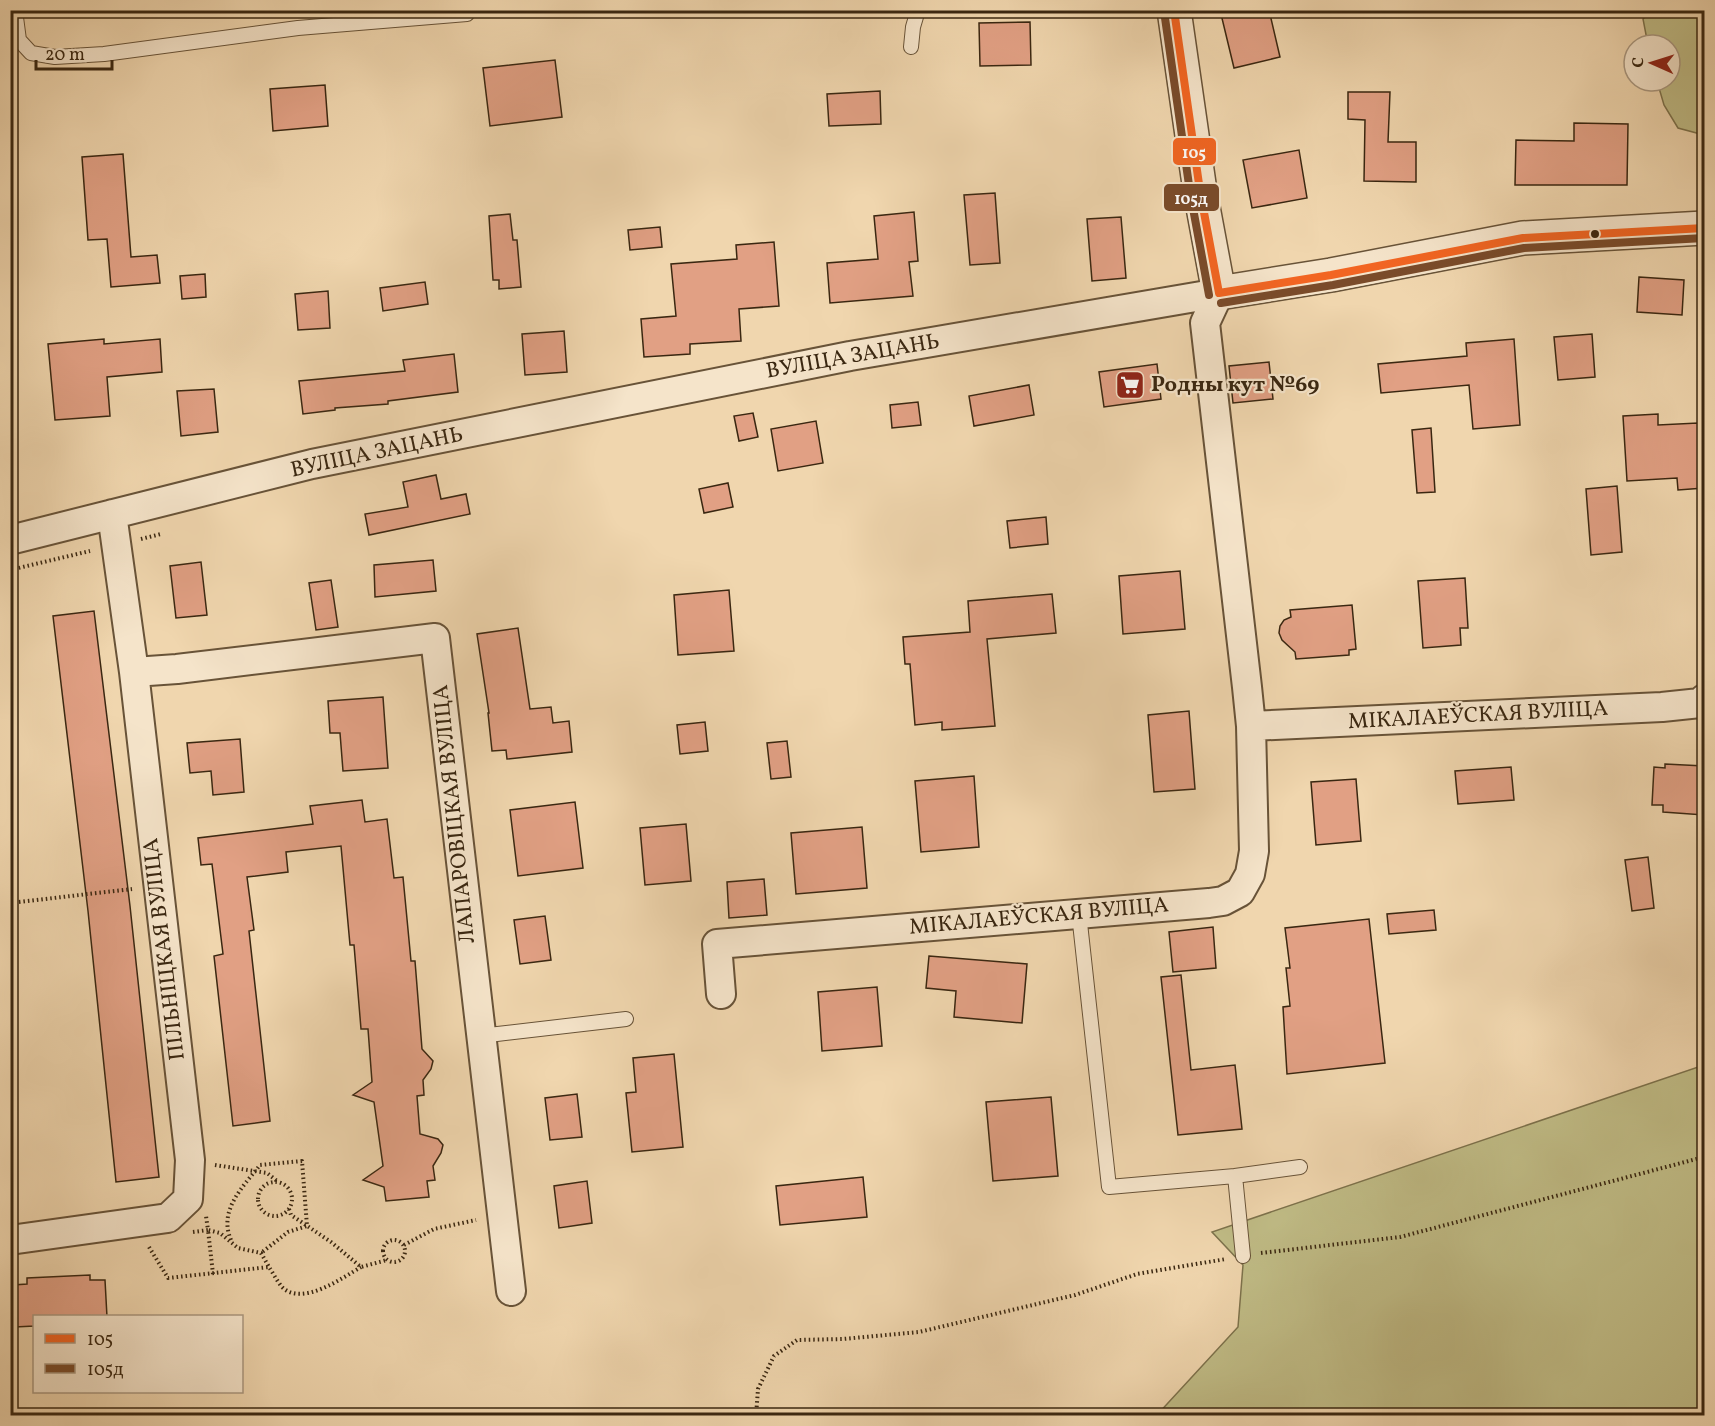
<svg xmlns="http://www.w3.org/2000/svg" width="1715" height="1426" font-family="Vollkorn,serif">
  <rect width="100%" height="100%" fill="#f0d6ae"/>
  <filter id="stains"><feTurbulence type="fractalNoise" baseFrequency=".00333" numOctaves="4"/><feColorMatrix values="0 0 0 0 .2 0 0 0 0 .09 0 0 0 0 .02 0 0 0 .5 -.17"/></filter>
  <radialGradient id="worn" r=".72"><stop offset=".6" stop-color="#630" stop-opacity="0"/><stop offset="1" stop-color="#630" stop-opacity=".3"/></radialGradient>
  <path fill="#c0bc86" stroke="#7d724c" stroke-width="1.5" d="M1651 10 1699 11 1704 16V135L1678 128 1664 105 1657 81H1670V45H1648L1643 19Z
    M1704 1065V1415L1156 1416 1238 1327 1243 1265 1212 1232Z"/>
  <path fill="#e1a084" stroke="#3a2711" stroke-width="1.5" d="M1220 10H1269L1280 57 1234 68Z
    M1030 22 1031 65 980 66 979 23Z
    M555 60 562 117 490 126 483 68Z
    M325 85 328 126 273 131 270 89Z
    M880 91 881 124 829 126 827 94Z
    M1348 92H1390L1388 142H1416V182L1364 181 1365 120 1348 119Z
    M1574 123 1628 124 1627 185H1515L1516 140 1574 141Z
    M1299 150 1307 198 1252 208 1243 160Z
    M123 154 131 257 157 255 160 283 111 287 107 239 88 240 82 157Z
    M995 193 1000 263 970 265 964 195Z
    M914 212 918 261 909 262 913 296 830 303 827 263 878 259 874 216Z
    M510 214 513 240H517L521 287 499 289V280H493L489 216Z
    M1121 217 1126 278 1092 281 1087 219Z
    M660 227 662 247 630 250 628 230Z
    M774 242 779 306 739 309 741 341 690 344V354L644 357 641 319 676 316 671 264 737 259 736 245Z
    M205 274 206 297 182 299 180 276Z
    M1639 277 1684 280 1682 315 1637 312Z
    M425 282 428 304 383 311 380 288Z
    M328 291 330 328 298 330 295 294Z
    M564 331 567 372 525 375 522 334Z
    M1592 334 1595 377 1558 380 1554 337Z
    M104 339V344L160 339 162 372 107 377 110 416 55 420 48 344Z
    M1514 339 1520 425 1473 429 1469 385 1381 393 1378 364 1467 356 1466 343Z
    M454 354 458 392 388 401V404L335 408V410L303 414 299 381 405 371 403 360Z
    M1269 362 1273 399 1233 403 1229 366Z
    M1157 364 1161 399 1104 407 1099 372Z
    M1029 385 1034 415 974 426 969 396Z
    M214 389 218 432 181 436 177 391Z
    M918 402 921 425 892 428 890 405Z
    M753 413 758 437 739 441 734 416Z
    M1658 414V425L1698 423 1700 462 1704 461V488L1678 490 1677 478 1627 481 1623 416Z
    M816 421 823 463 778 471 771 429Z
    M1431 428 1435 492 1417 493 1412 430Z
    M436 475 441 499 466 494 470 514 369 535 365 514 408 507 403 482Z
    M728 483 733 507 704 513 699 489Z
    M1617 486 1622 552 1591 555 1586 489Z
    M1046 517 1048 544 1010 548 1007 521Z
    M433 560 436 591 375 597 374 565Z
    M201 562 207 615 176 618 170 566Z
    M1180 571 1185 629 1123 634 1119 576Z
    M1465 578 1468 628H1460L1461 645 1423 648 1418 581Z
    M331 580 338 627 316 630 309 583Z
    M729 590 734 651 678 655 674 595Z
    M1052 594 1056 633 987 639 995 726 942 730V722L915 725 910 664H905L903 637 970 632 968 601Z
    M1352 605 1356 649 1349 650V655L1296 659 1295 652 1282 640 1279 633 1280 626 1284 620 1291 617 1290 610Z
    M94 611 130 906 159 1177 116 1182 88 911 53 616Z
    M518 628 530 709 551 707 553 723 569 721 572 752 507 759 506 750 492 751 488 713H489L477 634Z
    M383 697 388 768 343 771 340 733H330L328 701Z
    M1189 711 1195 789 1154 792 1148 715Z
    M705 722 708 751 680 754 677 725Z
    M240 739 244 792 213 795 211 771 190 773 187 743Z
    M787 741 791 777 771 779 767 743Z
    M1665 764 1704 766V815L1663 812V805H1652L1654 767 1665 768Z
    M1511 767 1514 800 1458 804 1455 771Z
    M974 776 979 847 921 852 915 781Z
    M1356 779 1361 841 1316 845 1311 782Z
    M362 800 365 822 387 819 394 878 403 877 411 961H415L422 1049 433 1061 431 1069 423 1080 424 1095 417 1096 420 1134 438 1139 443 1145 441 1153 433 1166 435 1180 427 1181 429 1197 386 1201 384 1187 363 1180 383 1166 374 1102 353 1095 372 1082 368 1029H361L354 945H350L341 846 286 852 288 872 247 877 254 930 249 931 270 1121 233 1126 214 956 223 954 212 864 201 865 198 838 313 824 310 806Z
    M575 802 583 868 518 876 510 810Z
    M686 824 691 881 645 885 640 828Z
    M862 827 867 888 796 894 791 833Z
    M1648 857 1654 908 1632 911 1625 860Z
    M764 879 767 915 729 918 727 882Z
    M1434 910 1436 930 1389 934 1387 914Z
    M545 916 551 960 520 964 514 920Z
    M1369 919 1385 1063 1287 1074 1283 1007 1290 1006 1286 968H1290L1285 928Z
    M1213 927 1216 968 1173 972 1169 932Z
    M929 956 1027 964 1022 1023 954 1017 956 991 926 988Z
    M1181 975 1191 1070 1235 1065 1242 1129 1178 1135 1161 977Z
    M877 987 882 1046 822 1051 818 992Z
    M674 1054 683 1147 632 1152 626 1093 636 1092 633 1058Z
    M577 1094 582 1137 550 1140 545 1098Z
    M1051 1097 1058 1176 993 1181 986 1102Z
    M863 1177 867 1217 780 1225 776 1186Z
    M587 1181 592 1223 559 1228 554 1186Z
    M90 1275V1280H105L107 1317H34V1326L15 1327 13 1285 27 1284V1278Z"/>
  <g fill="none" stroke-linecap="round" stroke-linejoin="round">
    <g stroke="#685338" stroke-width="16">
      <path id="service" d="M15 10 19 40 31 53 55 57 104 54 298 28 467 14
        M911 47 913 27 918 10
        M1079 914 1109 1187 1235 1176 1243 1256
        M480 1036 626 1019
        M1235 1176 1300 1167"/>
    </g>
    <g stroke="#685338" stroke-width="32">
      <path id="minor" d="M10 540 312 464 850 356 1219 293
        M134 672 177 669 435 638 511 1291
        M1251 726 1662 707 1700 703 1704 699
        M721 994 717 944 1209 903 1223 901 1240 892 1250 874 1254 851 1251 726 1247 687 1205 323 1219 293
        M10 1240 168 1218 188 1199 190 1160 134 672 112 514"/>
    </g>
    <g stroke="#685338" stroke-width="36">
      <path id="tertiary" d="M1174 10 1200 191 1219 293 1331 275 1523 238 1704 228"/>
    </g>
    <path stroke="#3a2711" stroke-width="4" stroke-dasharray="1.5 3" stroke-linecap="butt" d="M141 539 161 534
      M10 570 90 551
      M10 903 132 889
      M215 1165 267 1173 277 1181
      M258 1199a17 17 0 1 1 34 0a17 17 0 1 1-34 0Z
      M289 1209 291 1215 331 1242 361 1267 387 1260
      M193 1232 208 1230 206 1216
      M383 1251a11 11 0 1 1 22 0a11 11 0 1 1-22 0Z
      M231 1240C218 1210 243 1187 260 1165L302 1161 307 1226 288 1232 261 1253
      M404 1245 434 1229 476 1220
      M149 1247 168 1278 269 1267C273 1273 277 1281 282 1287 302 1307 342 1278 361 1267
      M1261 1253 1400 1237 1704 1157
      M213 1274 208 1230 220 1233 238 1248 261 1253 269 1267
      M756 1416 758 1389 774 1356 797 1340 843 1339 919 1332 1075 1295 1137 1274 1226 1259"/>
    <use href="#service" stroke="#f5e4ca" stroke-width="14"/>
    <use href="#minor" stroke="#f5e4ca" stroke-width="28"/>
    <use href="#tertiary" stroke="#f5e4ca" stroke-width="33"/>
    <g stroke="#f5e4ca" stroke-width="12">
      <path id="bus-1" d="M1174 10 1200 191 1219 293
        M1219 293 1331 275 1523 238 1704 228"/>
    </g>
    <g stroke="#f5e4ca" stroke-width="12">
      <path id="bus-2" d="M1164 11 1190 192 1209 295
        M1221 303 1333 285 1524 248 1704 238"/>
    </g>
    <use href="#bus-1" stroke="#f26522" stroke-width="8"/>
    <use href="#bus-2" stroke="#7a4b2a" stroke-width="8"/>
  </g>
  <defs>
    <g id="supermarket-square" transform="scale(1.5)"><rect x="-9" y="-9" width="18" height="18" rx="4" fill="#8f2418" stroke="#f5e4ca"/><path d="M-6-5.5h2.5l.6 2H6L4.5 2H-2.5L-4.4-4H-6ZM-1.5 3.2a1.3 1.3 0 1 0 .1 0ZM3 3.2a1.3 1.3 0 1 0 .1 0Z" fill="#fff"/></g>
  </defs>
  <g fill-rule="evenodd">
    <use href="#supermarket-square" x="1130" y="385"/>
  </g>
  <circle fill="#3a2711" stroke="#f5e4ca" stroke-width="2" cx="1595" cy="234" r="5"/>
  <g text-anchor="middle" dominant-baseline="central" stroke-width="4.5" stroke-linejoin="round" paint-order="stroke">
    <g font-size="22" fill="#3a2711" stroke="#f5e4ca">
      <text transform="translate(853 357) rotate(-10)">ВУЛІЦА ЗАЦАНЬ</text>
      <text transform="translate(377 453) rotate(-12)">ВУЛІЦА ЗАЦАНЬ</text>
      <text transform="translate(1478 716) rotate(-3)">МІКАЛАЕЎСКАЯ ВУЛІЦА</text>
      <text transform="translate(455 814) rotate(-96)">ЛАПАРОВІЦКАЯ ВУЛІЦА</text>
      <text transform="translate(1039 917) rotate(-5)">МІКАЛАЕЎСКАЯ ВУЛІЦА</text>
      <text transform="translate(165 949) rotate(-97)">ПІЛЬНІЦКАЯ ВУЛІЦА</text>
    </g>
    <g font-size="22" font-weight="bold" fill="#3a2711" stroke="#f5e4ca" text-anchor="start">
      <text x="1151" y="385">Родны кут №69</text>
    </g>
  </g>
  <g stroke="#f5e4ca" stroke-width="2">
    <rect x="1172" y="137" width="45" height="29" rx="6" fill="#f26522"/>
    <rect x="1163" y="183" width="57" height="29" rx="6" fill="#7a4b2a"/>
  </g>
  <g font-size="16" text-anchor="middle" font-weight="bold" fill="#fff">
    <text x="1194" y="158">105</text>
    <text x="1191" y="204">105д</text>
  </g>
  <rect width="1715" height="1426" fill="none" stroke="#f0d6ae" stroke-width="36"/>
  <rect x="12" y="12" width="1691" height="1402" fill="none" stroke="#3a2711" stroke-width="3"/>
  <rect x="18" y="18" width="1679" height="1390" fill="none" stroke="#3a2711" stroke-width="1.5"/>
  <rect x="33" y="1315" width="210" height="78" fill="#f5e4ca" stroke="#aa9880" stroke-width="1.5"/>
  <rect x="45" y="1334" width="30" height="9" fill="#f26522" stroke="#aa9880" stroke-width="1.5"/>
  <text x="87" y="1345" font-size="18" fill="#3a2711">105</text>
  <rect x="45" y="1364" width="30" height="9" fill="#7a4b2a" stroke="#aa9880" stroke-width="1.5"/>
  <text x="87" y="1375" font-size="18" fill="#3a2711">105д</text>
  <g transform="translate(1652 63) rotate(273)"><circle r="28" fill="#f5e4ca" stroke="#aa9880" stroke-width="1.5"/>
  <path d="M0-4.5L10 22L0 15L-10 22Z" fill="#8f2418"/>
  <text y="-9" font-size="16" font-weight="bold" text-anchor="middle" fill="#3a2711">С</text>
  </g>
  <path d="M36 60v9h76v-9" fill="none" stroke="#3a2711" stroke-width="3"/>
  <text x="45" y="60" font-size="18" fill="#3a2711" stroke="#f5e4ca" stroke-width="4.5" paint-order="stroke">20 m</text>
  <rect width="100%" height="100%" filter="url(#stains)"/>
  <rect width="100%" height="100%" fill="url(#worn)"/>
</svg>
